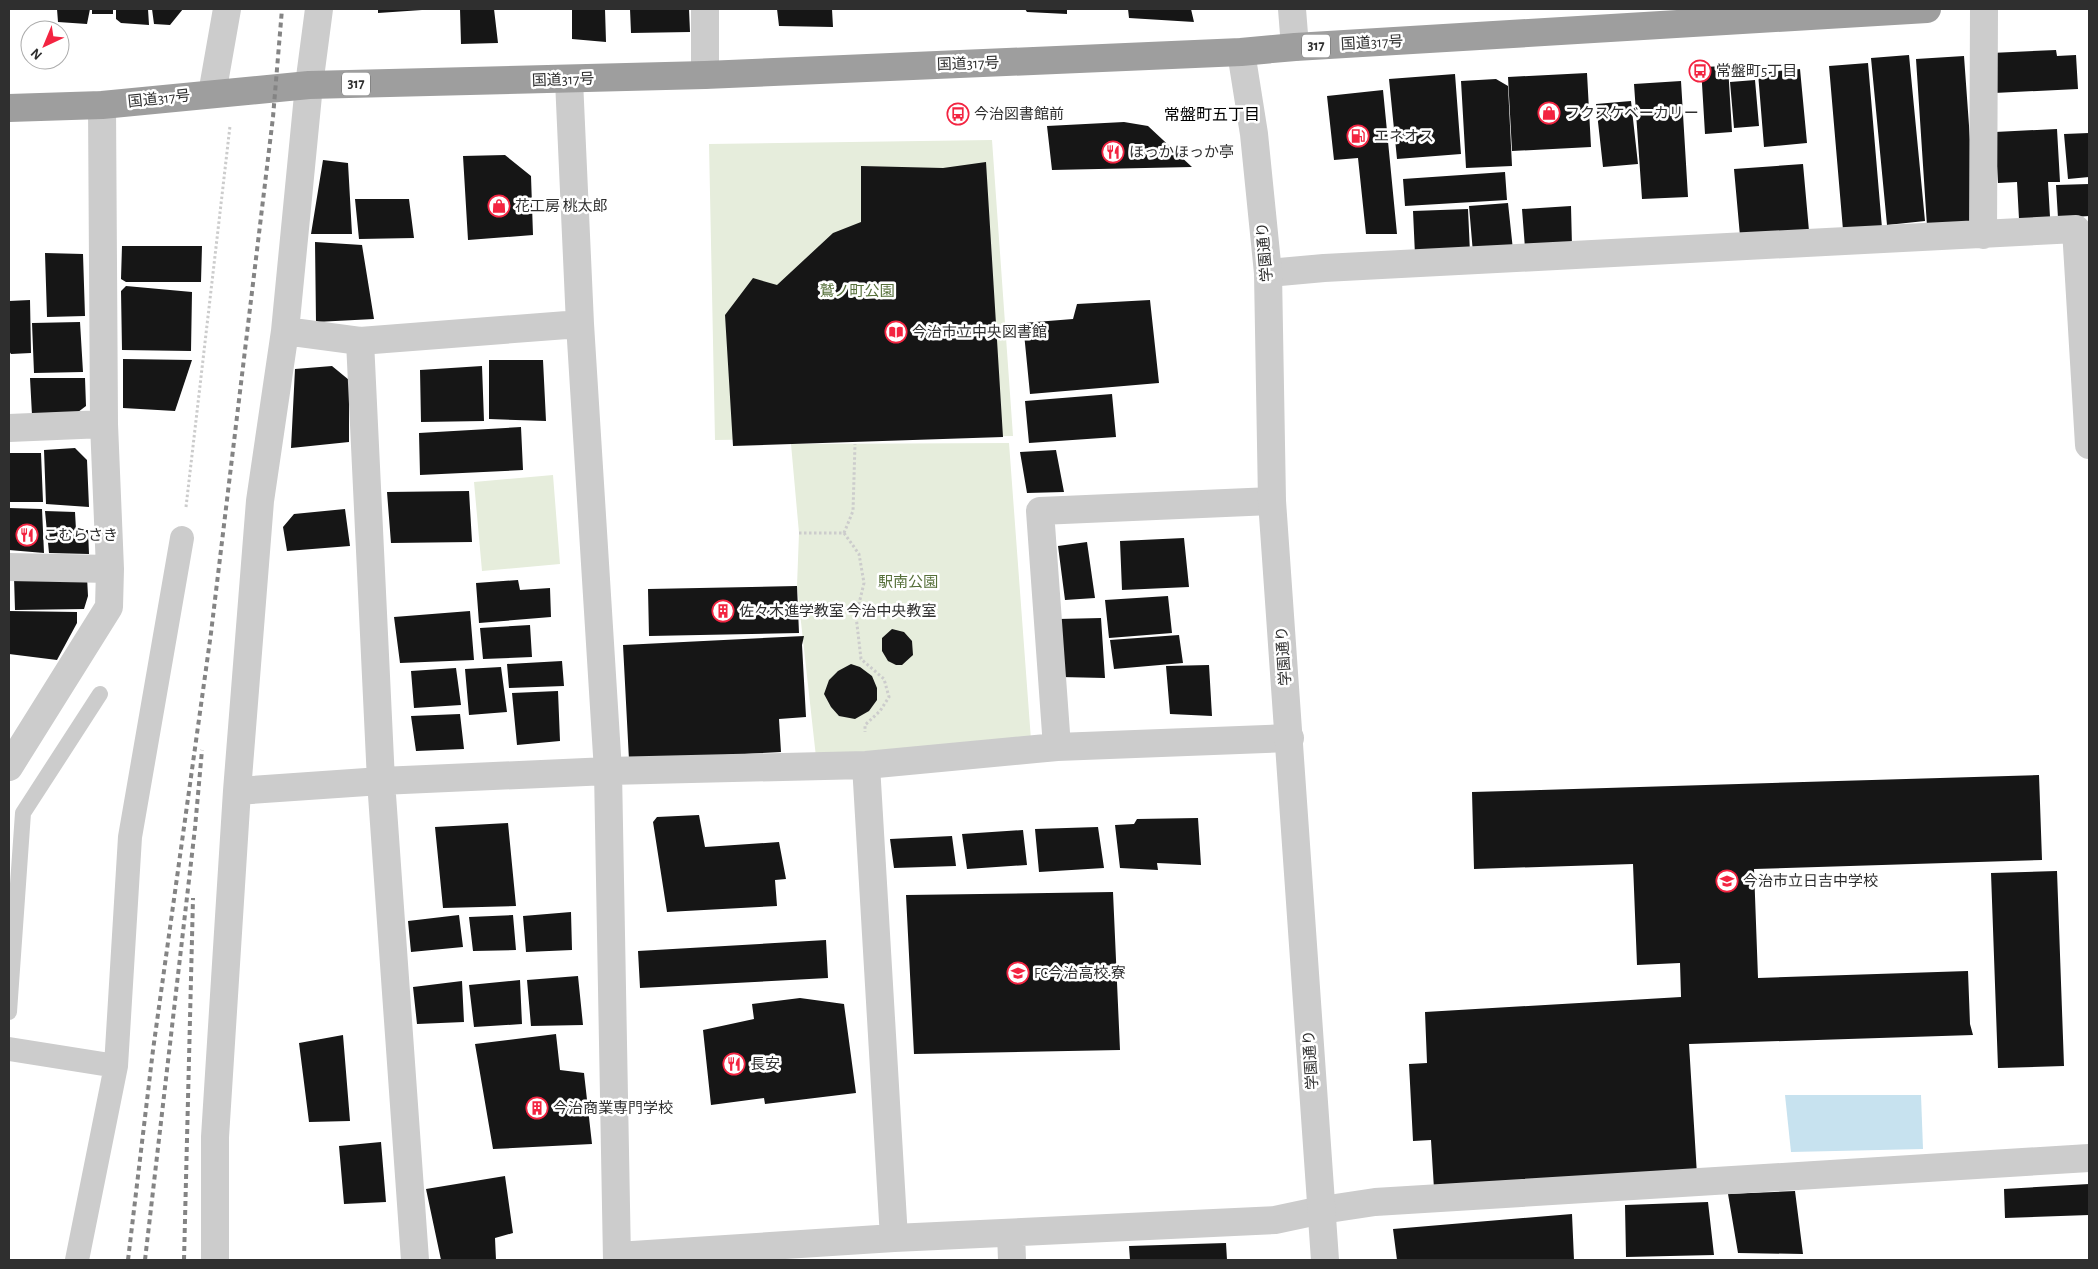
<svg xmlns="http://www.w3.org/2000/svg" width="2098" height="1269" font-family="'Alegreya Sans','Noto Sans JP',sans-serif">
  <rect width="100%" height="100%" fill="#fff"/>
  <path fill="#e6eddc" d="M992 140 1013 436 715 440 709 144Z
    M1009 443 1031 740 816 757 797 586 799 533 791 444Z
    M553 475 560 564 482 571 474 482Z"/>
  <path fill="#c7e2ef" d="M1785 1095H1921L1923 1149 1791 1152Z"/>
  <path fill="#161616" d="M57 9H90L87 24 58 22Z
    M92 9H113V14H92Z
    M116 9H148L149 25 121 23 116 19Z
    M152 9H183L170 25 154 24Z
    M378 9H422V10L378 13Z
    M460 9H494L498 43 461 44Z
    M572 9H605L606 42 572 39Z
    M630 9H689L690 32 631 33Z
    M777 9H832L833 27 779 26Z
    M1025 9H1067V14L1027 12Z
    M1128 9H1191L1194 22 1129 18Z
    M2056 50 2057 56 2076 55 2078 89 1994 93 1991 53Z
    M1909 55 1925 221 1887 225 1871 58Z
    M1964 56 1976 223 1927 226 1916 59Z
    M1868 63 1882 228 1843 230 1829 66Z
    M1728 66 1732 132 1705 134 1701 67Z
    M1800 69 1807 143 1764 147 1758 73Z
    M1587 73 1591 147 1512 151 1508 77Z
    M1455 74 1461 154 1397 159 1389 79Z
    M1496 79 1508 86 1512 166 1466 168 1461 81Z
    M1755 80 1759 126 1734 128 1730 82Z
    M1681 81 1688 197 1642 199 1634 84Z
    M1383 90 1397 234H1366L1358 158 1334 160 1327 96Z
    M1631 101 1638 164 1603 167 1596 104Z
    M1124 122 1148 126 1192 167 1052 170 1047 126Z
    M2057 129 2060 182H2048L2050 217 2019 219 2017 182 1998 183 1995 132Z
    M2089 133V177L2068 179 2064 134Z
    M505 155 531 176 533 235 468 240 463 156Z
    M323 160 348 163 352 234H311Z
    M986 162 1003 437 733 446 725 315 753 278 777 285 833 233 861 222V166L943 168Z
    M1803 164 1809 231 1740 236 1734 169Z
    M1505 172 1507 200 1405 206 1403 179Z
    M2089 184V216L2058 218 2056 185Z
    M355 199H409L414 238 359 239Z
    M1508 203 1513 250 1473 253 1469 206Z
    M1571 206 1572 247 1525 248 1522 209Z
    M1468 209 1470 253 1415 255 1413 211Z
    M315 242 362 245 374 319 316 322Z
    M122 246H202L201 282H126L121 279Z
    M45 253 83 254 85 316 47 317Z
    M126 286 192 292 191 351 122 350 121 291Z
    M30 300 31 353 11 354 9 351V301Z
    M1150 300 1159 383 1030 394 1023 323 1073 319 1077 304Z
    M80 322 83 372 34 373 32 323Z
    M123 359 192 360 175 411 123 408Z
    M489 360H543L546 421 489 419Z
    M332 366 349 380V442L291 448 295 369Z
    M482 366 484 421 421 422 420 370Z
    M30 378H85L86 406 70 418 32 415Z
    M1112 394 1116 437 1029 443 1025 401Z
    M521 427 523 470 420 475 419 433Z
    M75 448 87 460 89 507 46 504 44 450Z
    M1056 450 1064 492 1027 493 1020 452Z
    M9 453H41L43 502H9Z
    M469 491 472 542 391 543 387 492Z
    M9 508 42 509 44 553 9 550Z
    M345 509 350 546 287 551 283 527 294 514Z
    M45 511 75 512 76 530H88L89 554 49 553Z
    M1184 538 1189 587 1122 590 1120 541Z
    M1087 542 1095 598 1065 600 1058 546Z
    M14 577H87L88 596 84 609 15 610Z
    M518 580 520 590 550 588 551 617 479 623 476 583Z
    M797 586 799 633 649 636 648 589Z
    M1168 596 1172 633 1109 638 1105 600Z
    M9 611 77 612V623L57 660 9 654Z
    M470 611 474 660 400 663 394 617Z
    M1101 618 1105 678 1061 677 1058 619Z
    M530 625 532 657 483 659 480 628Z
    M892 629 904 632 912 641 913 655 902 665H896L888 661 882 651V638Z
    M1179 635 1183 663 1114 669 1110 640Z
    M804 636 802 645 806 717 779 719 781 752 629 760 623 645Z
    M562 661 564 686 509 688 507 664Z
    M851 664 860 667 872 676 877 688V700L869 711 855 719 839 716 831 707 824 694 829 680 838 671Z
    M1209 665 1212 716 1170 714 1166 666Z
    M501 667 507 712 469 715 465 669Z
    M456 668 461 705 414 708 411 671Z
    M558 691 560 741 517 745 512 693Z
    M460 714 464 749 416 751 411 716Z
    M2039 775 2042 860 1754 869 1758 978 1968 971 1970 1024 1973 1035 1689 1044 1697 1175 1434 1189 1431 1140 1413 1141 1409 1064 1427 1063 1425 1012 1681 997 1680 963 1637 965 1633 864 1474 869 1472 792Z
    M699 815 705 847 779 842 786 879 775 880 777 906 667 912 653 822 657 817Z
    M1198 818 1201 865 1157 863 1158 870 1120 868 1115 825 1134 824 1137 819Z
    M508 823 516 906 443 908 435 827Z
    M1098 827 1104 868 1039 872 1035 829Z
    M1023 830 1027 865 967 869 962 834Z
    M952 836 956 866 894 868 890 839Z
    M2057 871 2064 1066 1998 1068 1991 873Z
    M1113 892 1120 1050 914 1054 906 895Z
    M571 912 572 950 526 952 523 916Z
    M459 915 463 947 411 952 408 921Z
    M513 915 516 950 473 951 469 917Z
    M826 940 828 978 640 988 638 951Z
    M578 976 583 1025 531 1026 527 980Z
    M520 980 522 1024 474 1027 469 985Z
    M462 981 464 1022 417 1024 413 987Z
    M800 998 844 1004 856 1093 765 1104 764 1098 711 1105 703 1030 754 1019 752 1004Z
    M556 1034 560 1070 584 1073 592 1144 493 1149 475 1044Z
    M343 1035 350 1121 309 1122 299 1043Z
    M381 1142 386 1202 344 1204 339 1146Z
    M505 1176 513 1233 495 1238 496 1260H441L426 1189Z
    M2089 1184V1215L2005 1218 2004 1189Z
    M1795 1191 1803 1254 1738 1253 1728 1194Z
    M1708 1202 1714 1255 1626 1257 1625 1205Z
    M1572 1214 1574 1260H1397L1393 1229Z
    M1226 1243 1227 1260H1130L1129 1246Z"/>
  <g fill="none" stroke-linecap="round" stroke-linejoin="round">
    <path stroke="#ccc" stroke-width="3" stroke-dasharray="2.5 2.5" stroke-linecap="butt" d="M186 507 230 126
      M799 533H844L859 554 864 583 856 616 861 659 884 679 889 697 880 711 865 725V732
      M844 533 853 511 855 444"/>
    <path stroke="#ccc" stroke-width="16" d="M9 1012 23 813 100 694"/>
    <path stroke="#ccc" stroke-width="24" d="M9 1049 116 1066
      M77 1260 116 1066 130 837 182 538"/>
    <path stroke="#ccc" stroke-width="28" d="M705 9V75
      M1292 9 1295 47
      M569 80 580 324 608 771 617 1260
      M1983 235 1984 9
      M1268 273 1324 268 2076 229 2089 445
      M285 331 360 341 580 324
      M360 341 381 781 415 1260
      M9 428 104 424
      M9 567 110 569
      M1057 747 1040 511 1272 501
      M866 765 894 1238
      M9 767 109 607 110 569 104 424 102 105
      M237 791 381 781 608 771 866 765 1057 747 1290 738
      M1011 1233 1012 1260
      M617 1256 894 1238 1275 1220 1322 1210 1375 1202 2089 1158
      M215 1260V1137L237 791 260 501 285 331 309 85 319 9"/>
    <path stroke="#ccc" stroke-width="28" d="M1241 52 1254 134 1268 273 1272 501 1325 1260
      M212 94 227 9"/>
    <path stroke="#9e9e9e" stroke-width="28" d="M9 108 102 105 309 85 705 75 1241 52 1295 47 1927 9"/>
    <path stroke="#848484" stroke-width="4" stroke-dasharray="5 4" stroke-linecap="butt" d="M128 1260 153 1050 211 633 273 117 282 9
      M145 1260 195 828 202 750
      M184 1260 193 898"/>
  </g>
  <defs>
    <g id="bus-ring" transform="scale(1.125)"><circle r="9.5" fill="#fff" stroke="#f32441" stroke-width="1.5"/><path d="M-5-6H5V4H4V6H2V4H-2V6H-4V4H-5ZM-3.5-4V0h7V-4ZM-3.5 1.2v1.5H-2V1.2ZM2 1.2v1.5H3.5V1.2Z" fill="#f32441"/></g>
    <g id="shop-ring" transform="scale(1.125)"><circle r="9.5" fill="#fff" stroke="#f32441" stroke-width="1.5"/><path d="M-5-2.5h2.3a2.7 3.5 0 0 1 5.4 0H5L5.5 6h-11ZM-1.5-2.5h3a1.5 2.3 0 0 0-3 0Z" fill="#f32441"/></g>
    <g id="fuel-ring" transform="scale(1.125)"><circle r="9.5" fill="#fff" stroke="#f32441" stroke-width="1.5"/><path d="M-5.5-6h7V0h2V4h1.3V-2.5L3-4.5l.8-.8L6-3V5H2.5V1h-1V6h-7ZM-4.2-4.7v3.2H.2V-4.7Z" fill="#f32441"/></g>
    <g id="restaurant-ring" transform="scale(1.125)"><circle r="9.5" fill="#fff" stroke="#f32441" stroke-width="1.5"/><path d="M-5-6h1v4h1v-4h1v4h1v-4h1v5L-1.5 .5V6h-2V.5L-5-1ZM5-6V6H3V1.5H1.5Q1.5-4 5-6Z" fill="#f32441"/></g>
    <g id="library-ring" transform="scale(1.125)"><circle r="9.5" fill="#fff" stroke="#f32441" stroke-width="1.5"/><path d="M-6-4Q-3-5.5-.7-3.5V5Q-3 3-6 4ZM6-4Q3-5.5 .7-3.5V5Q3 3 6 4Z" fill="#f32441"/></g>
    <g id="building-ring" transform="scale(1.125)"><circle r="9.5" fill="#fff" stroke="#f32441" stroke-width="1.5"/><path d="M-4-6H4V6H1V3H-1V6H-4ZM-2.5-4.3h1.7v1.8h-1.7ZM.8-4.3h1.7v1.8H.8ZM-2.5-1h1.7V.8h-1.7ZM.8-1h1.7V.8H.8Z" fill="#f32441"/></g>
    <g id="school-ring" transform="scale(1.125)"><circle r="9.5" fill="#fff" stroke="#f32441" stroke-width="1.5"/><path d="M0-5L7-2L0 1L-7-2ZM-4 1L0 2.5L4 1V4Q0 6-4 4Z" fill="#f32441"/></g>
  </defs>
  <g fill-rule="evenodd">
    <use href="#bus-ring" x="1700" y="71"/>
    <use href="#shop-ring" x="1549" y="113"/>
    <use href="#bus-ring" x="958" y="114"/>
    <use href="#fuel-ring" x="1358" y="136"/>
    <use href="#restaurant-ring" x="1113" y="152"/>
    <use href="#shop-ring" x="499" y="206"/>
    <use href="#library-ring" x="896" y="332"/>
    <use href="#restaurant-ring" x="27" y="535"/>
    <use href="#building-ring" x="723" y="611"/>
    <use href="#school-ring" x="1727" y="881"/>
    <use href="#school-ring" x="1018" y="973"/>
    <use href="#restaurant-ring" x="734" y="1064"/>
    <use href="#building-ring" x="537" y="1108"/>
  </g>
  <g text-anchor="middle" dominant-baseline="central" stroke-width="5" stroke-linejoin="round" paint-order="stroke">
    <g fill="#fff" stroke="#6d6d6d" stroke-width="1">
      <rect x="1302" y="34.5" width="28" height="23" rx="4"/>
      <rect x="342" y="72.5" width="28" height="23" rx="4"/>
    </g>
    <g font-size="14" font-weight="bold" fill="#2f2f2f">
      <text x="1316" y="46">317</text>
      <text x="356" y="84">317</text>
    </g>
    <g font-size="15" fill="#2f2f2f" stroke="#fff">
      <text transform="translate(1372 43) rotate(-3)">国道317号</text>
      <text transform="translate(968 64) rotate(-2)">国道317号</text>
      <text transform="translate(563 80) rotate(-2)">国道317号</text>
      <text transform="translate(159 99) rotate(-6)">国道317号</text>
      <text transform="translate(1265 252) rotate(-95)">学園通り</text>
      <text transform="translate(1284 656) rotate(-94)">学園通り</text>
      <text transform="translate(1311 1060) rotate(-94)">学園通り</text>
    </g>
    <g font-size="15" fill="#2f2f2f" stroke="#fff" text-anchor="start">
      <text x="1716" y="71">常盤町5丁目</text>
      <text x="1565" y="113">フクスケベーカリー</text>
      <text x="974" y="114">今治図書館前</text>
      <text x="1374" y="136">エネオス</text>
      <text x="1129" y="152">ほっかほっか亭</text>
      <text x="515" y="206">花工房 桃太郎</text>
      <text x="912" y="332">今治市立中央図書館</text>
      <text x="43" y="535">こむらさき</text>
      <text x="739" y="611">佐々木進学教室 今治中央教室</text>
      <text x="1743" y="881">今治市立日吉中学校</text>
      <text x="1034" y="973">FC今治高校 寮</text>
      <text x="750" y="1064">長安</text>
      <text x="553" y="1108">今治商業専門学校</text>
    </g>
    <g font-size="15" fill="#556f39" stroke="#fff">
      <text x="857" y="291">鷲ノ町公園</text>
      <text x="908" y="582">駅南公園</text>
    </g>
    <g font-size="16" fill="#000" stroke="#fff">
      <text x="1212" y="115">常盤町五丁目</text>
    </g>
  </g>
  <rect width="2098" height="1269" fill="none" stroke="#2f2f2f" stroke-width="20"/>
  <g transform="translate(45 45) rotate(224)"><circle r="24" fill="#ffffff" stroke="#acacac"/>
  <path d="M0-4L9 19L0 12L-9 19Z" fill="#f32441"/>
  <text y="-8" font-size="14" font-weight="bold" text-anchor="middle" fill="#2f2f2f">N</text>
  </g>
</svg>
